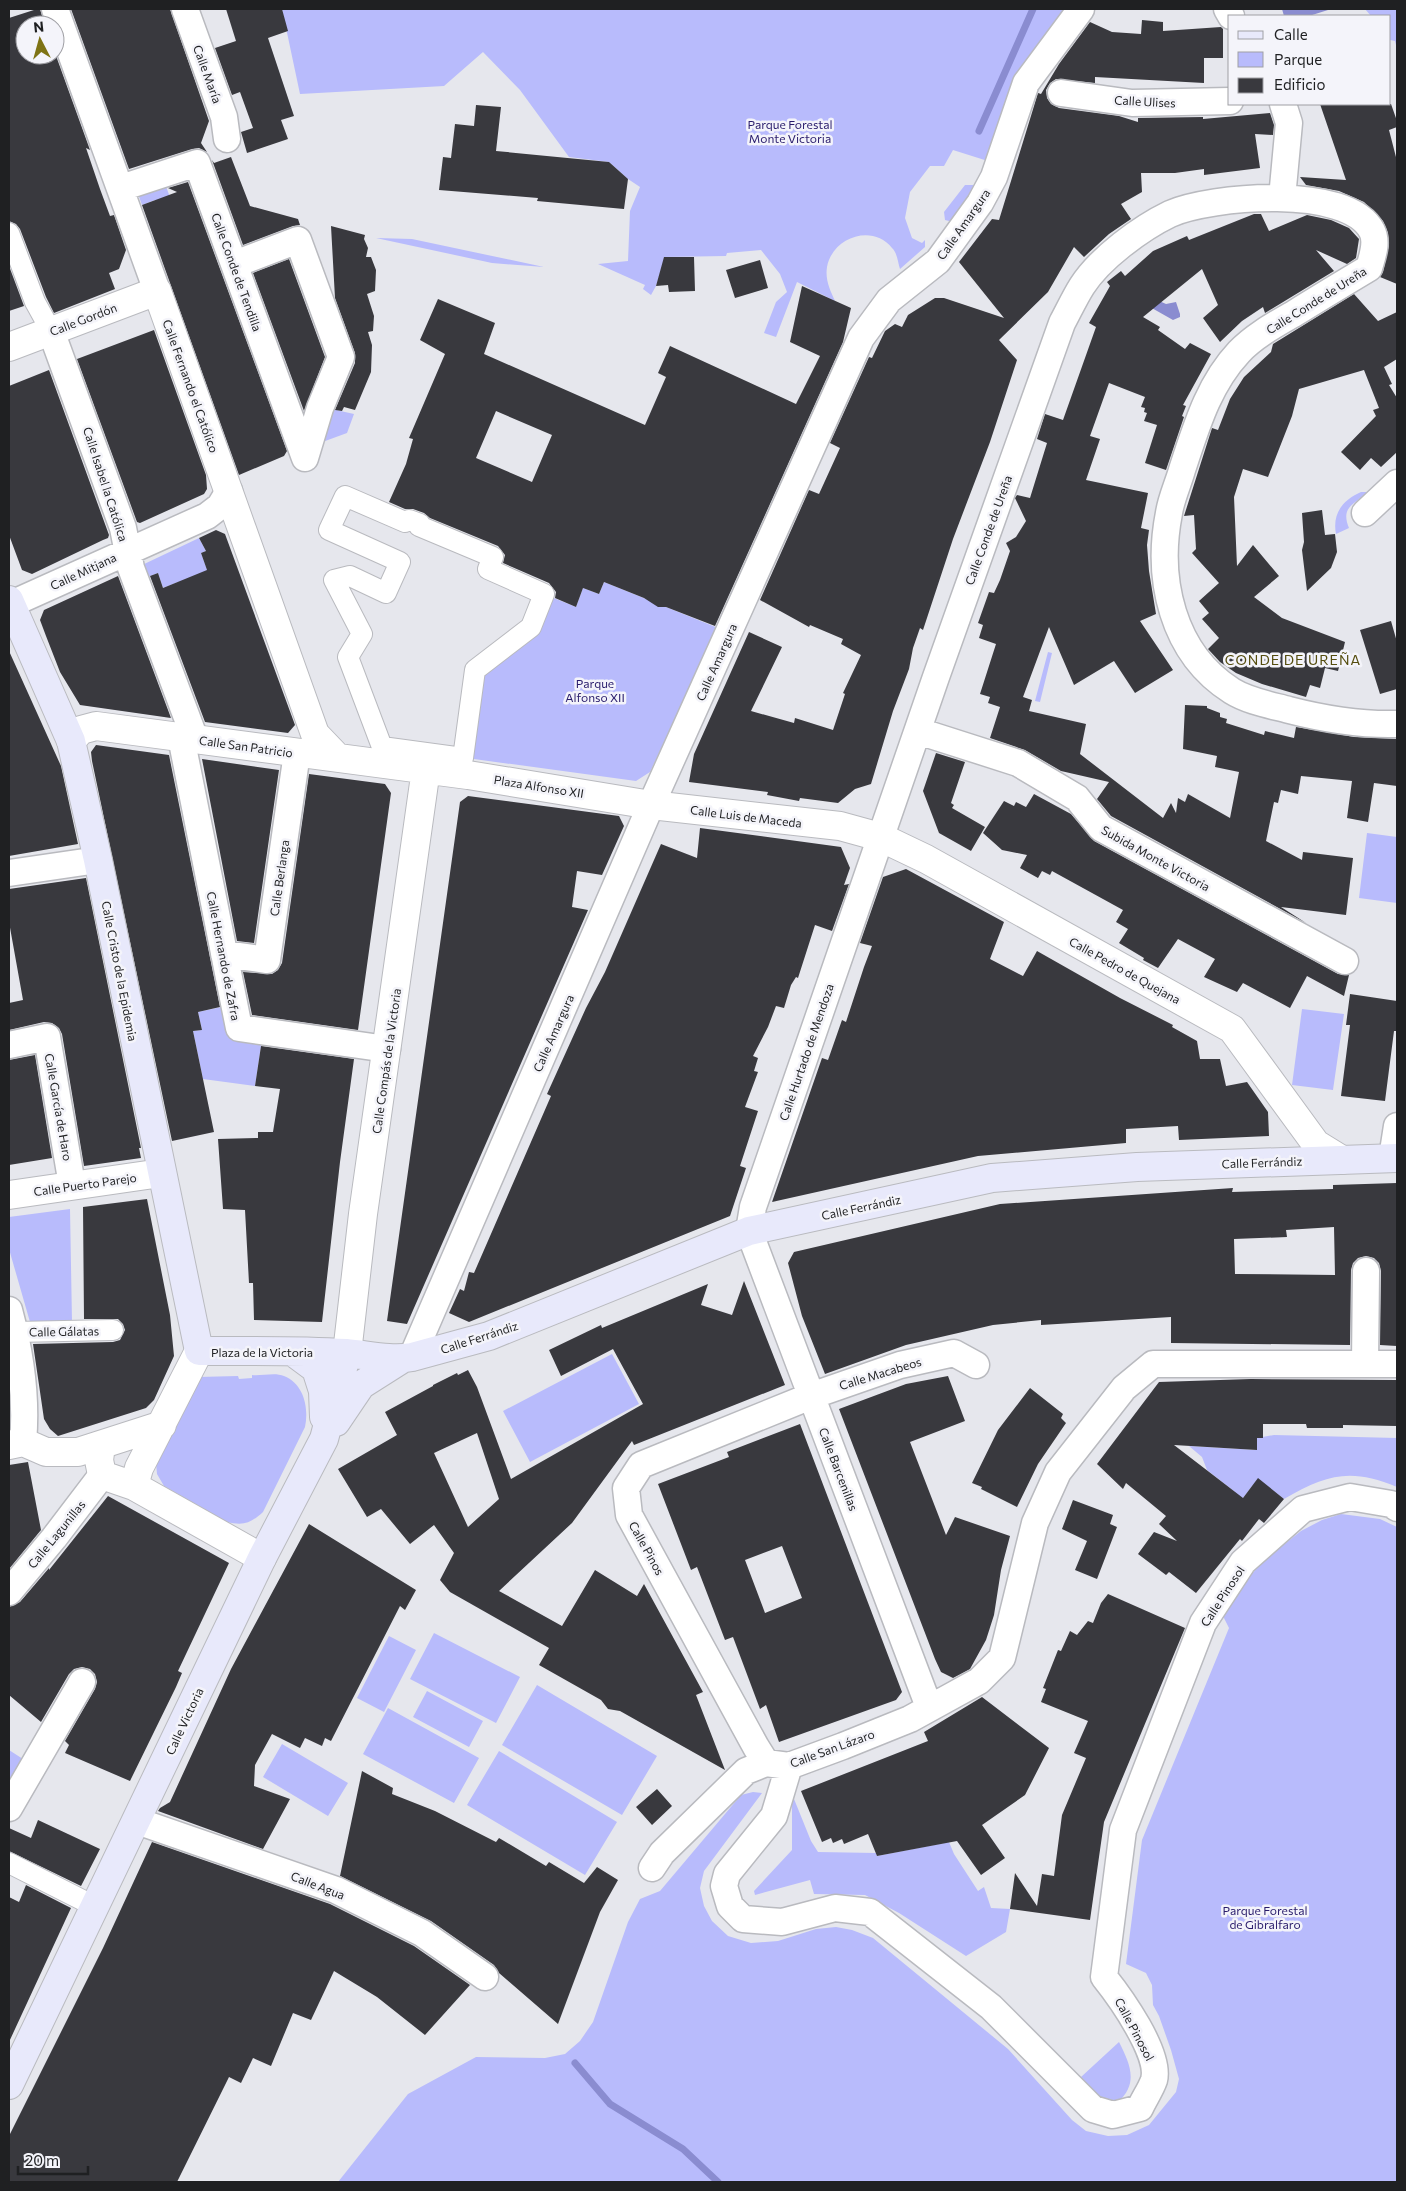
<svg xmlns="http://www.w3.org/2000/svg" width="1406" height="2191" font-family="Commissioner,sans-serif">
  <rect width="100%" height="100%" fill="#e6e7ed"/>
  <path fill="#b8bbfc" d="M282 9H1067L991 162 953 150 944 166H930L910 192 905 218 912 238 922 243 925 240V247L900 269C898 263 897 252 892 248 872 223 832 238 827 267 825 280 830 290 835 301L797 282 776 337 764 333 776 302 787 292 780 274 761 250 727 253 726 256 665 257 656 286 651 295 643 289 645 285 598 264 628 261 630 211 640 187 628 179 609 162 569 157 520 90 483 52 444 86 300 94Z
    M1365 9H1397V49L1395 41 1390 40V16H1371Z
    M164 181 174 208 160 212 155 200 142 205 137 191Z
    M965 185H973L976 194 957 223 945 220 944 212Z
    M376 238 412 239 544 267 492 263Z
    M327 408 354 414 347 433 317 444Z
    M1361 492H1367C1355 505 1340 506 1349 528L1336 534C1332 513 1343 500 1361 492Z
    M199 538 206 551 201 553 240 660 178 582 163 588 158 573 145 578 140 566Z
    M604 582 718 628 650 772 636 781 474 759V755L468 746 475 670 521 633 544 594 576 607 583 588 599 594Z
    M1048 652 1052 653 1040 702 1035 701Z
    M1367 833 1397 837V903L1359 898Z
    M226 1006 262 1039 255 1086 203 1079 193 1031 202 1030 198 1012Z
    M1302 1009 1344 1014 1333 1090 1292 1085Z
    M70 1209 72 1322H30L9 1249V1217Z
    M612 1354 639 1404 530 1462 503 1411Z
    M252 1375C262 1376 275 1372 284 1376 304 1384 309 1408 305 1427L263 1512C251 1523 244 1526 227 1522L164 1486 157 1474 156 1463 198 1377 238 1376 239 1379 252 1378Z
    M1274 1435 1397 1438V1487C1351 1468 1327 1474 1284 1499L1262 1482 1252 1486 1240 1502 1235 1492 1207 1470 1202 1457 1189 1446 1257 1450V1438Z
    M1341 1514 1380 1519 1397 1527V2182H338L408 2094 476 2057 545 2058 565 2054 580 2041 593 2022 628 1922 640 1899 660 1891 741 1795 753 1792 762 1793 704 1871 700 1888 704 1906 712 1921 728 1936 751 1943 778 1941 816 1929 836 1927 852 1930 873 1938 1008 2049 1072 2120 1086 2131 1108 2136 1127 2135 1149 2125 1176 2092 1179 2079 1171 2050 1159 2016 1153 2005 1152 1985 1146 1973 1126 1964 1142 1840 1229 1628 1223 1616 1239 1587 1268 1557 1301 1531 1322 1520Z
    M434 1633 520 1677 496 1723 410 1679Z
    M389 1636 416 1650 384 1712 357 1698Z
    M537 1685 657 1756 622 1815 502 1745Z
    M427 1691 483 1721 469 1747 413 1717Z
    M388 1708 479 1758 454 1803 363 1754Z
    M282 1744 348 1783 328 1816 263 1777Z
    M9 1750 26 1761 9 1788Z
    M499 1751 617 1822 585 1875 467 1805Z
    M792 1794 811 1841 818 1852 876 1853 877 1856 949 1842 954 1854 978 1891 984 1887 991 1908 1010 1909 1006 1932 966 1956 899 1913 865 1895 814 1894 810 1880 755 1895 754 1891 792 1850Z
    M1119 2042C1130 2064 1139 2083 1118 2102H1103L1081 2077Z"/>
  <path fill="#8a8cd0" d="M1282 9H1327L1328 10 1309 16H1284Z
    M1157 300 1166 304 1176 302 1180 314V317L1173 320 1150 307Z"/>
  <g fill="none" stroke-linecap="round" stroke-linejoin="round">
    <path stroke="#8a8cd0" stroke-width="7" d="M979 131 1033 9
      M575 2063 610 2104 683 2149 718 2182"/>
  </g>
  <path fill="#39393e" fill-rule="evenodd" d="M37 9H40L45 25H25V55H55V53L90 150 86 148 100 189 110 216 114 215 126 250 119 269 109 273 115 289 54 313 46 297 20 229 16 224 9 221V18Z
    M71 9H170L209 121 201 143 207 152 199 148 192 149 129 169Z
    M226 9H282L288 31 268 38 294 116 281 120 288 139 247 153 241 132 253 128 240 92 232 95 215 48 236 41Z
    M1142 20 1163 22V31L1221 27 1223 29V58H1204V83L1095 77V83L1056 79 1050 83 1046 90 1047 98 1051 104 1059 108 1119 116 1138 122V118L1203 117V119L1270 113 1274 125 1273 135 1255 134 1260 168 1204 175V169L1175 173H1141L1142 192 1121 204 1131 219 1109 234 1084 257 1074 247 1048 292 999 340 1017 360 990 442 953 539 923 630 920 628 913 648 909 669 893 711 871 784 855 789 838 803 800 798 799 801 767 795 768 792 689 782 694 754 749 632 782 647 751 711 794 723 795 718 833 730 845 694 843 693 861 655 841 644 843 639 810 625 809 627 760 600 809 490 819 494 840 448 830 443 869 357 872 358 885 331 895 324 902 327 908 315 935 298H944L1004 318 959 262 992 219 999 220 1038 93 1041 94 1059 64 1090 22 1112 32 1141 34Z
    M1320 104H1391L1397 121V127L1389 130 1397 161V284L1380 277 1383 272 1389 245 1388 233 1383 221 1364 202 1339 191 1306 185 1300 177 1346 180Z
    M476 105 501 107 496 151 609 162 628 179 624 209 537 201 538 198 439 190 443 157 451 158 455 124 474 126Z
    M231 157 250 206 298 219 300 225 293 226 243 245 212 160 214 163Z
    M188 182 287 451 284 456 239 475 142 205 177 192 168 188Z
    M1254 214H1261L1269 231 1307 215 1331 220 1349 228 1359 239 1356 258 1347 264 1316 250 1334 271 1265 313 1263 307 1242 321 1220 342 1203 318 1218 305 1202 269 1143 317 1160 327 1158 330 1185 349 1190 343 1211 354 1183 405 1186 406 1182 416 1184 417 1166 470 1145 463 1157 425 1144 421 1147 413 1144 412 1145 408 1141 407 1145 397 1109 383 1090 436 1100 439 1086 480 1148 493 1141 528 1149 530 1147 545 1149 571 1156 614 1140 621 1173 670 1135 693 1114 661 1074 685 1049 627 1023 697 1032 700 1029 711 1086 724 1080 754 1163 818 1171 803 1176 813 1178 798 1185 802 1188 794 1230 818 1239 772 1215 767 1217 756 1183 749 1185 705 1207 706V708L1220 713V717L1227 719 1226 723 1264 735 1265 731 1294 738 1296 727 1354 737 1397 739V786L1374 783 1368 822 1347 818 1352 781 1301 776 1298 794 1281 790 1278 803 1274 802 1266 841 1302 860 1303 852 1353 858 1346 915 1281 907 1306 923 1111 816 1097 799 1109 782 1061 771 1025 750 990 738 1000 707 988 703 990 697 980 694 996 644 979 638 983 625 978 623 989 592 994 593 1000 580 1010 551 1006 543 1016 537 1026 521 1015 498 1017 495 1030 498 1047 443 1037 439 1045 414 1063 420 1096 327 1089 323 1110 286 1107 282 1121 271 1125 276 1153 251 1187 236 1189 240Z
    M331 226 365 235 364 239 368 248 366 257H371L376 270 375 291 367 294 374 316 373 331 368 332 372 345 371 372 355 410 344 407 342 411 335 410 355 363V353L335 298Z
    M664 257H694L695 291 669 292 668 285 656 286Z
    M289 259 325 357 304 411 253 273Z
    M760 260 768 288 735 298 726 270Z
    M9 266 24 306 9 311Z
    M802 286 851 308 843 342 715 626 666 607H658L644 598 604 582 599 594 583 588 576 607 555 598 556 592 549 583 503 563 505 555 498 546 430 518 424 513 413 509H405L389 502 406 464 413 439 409 438 445 354 420 340 438 299 495 323 484 354 645 425 666 377 658 373 670 346 796 404 820 356 790 342ZM496 411 552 435 532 482 476 458Z
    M1354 294 1378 321 1397 312V359L1384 367 1392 384 1389 385 1397 398V452L1381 467 1371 458 1360 470 1341 452 1376 416 1373 410 1379 408 1364 370 1299 389 1292 416 1268 477 1243 469 1234 497 1237 566 1253 545 1279 576 1254 597 1282 618 1345 642 1338 671 1325 668 1320 688 1310 685 1306 697 1262 684 1236 673 1220 662 1208 649 1219 638 1202 619 1209 613 1199 601 1219 583 1192 553 1196 549 1194 515 1184 516 1212 428 1218 430 1230 399 1244 377 1271 352 1273 344Z
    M154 330 206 475 207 489 204 494 140 523 137 522 77 359Z
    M49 370 109 535 108 538 103 540 32 574 22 570 9 535V386Z
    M1322 510 1325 535 1335 534 1337 552 1331 568 1307 591 1302 550 1304 542 1302 513Z
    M216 530 225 534 295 725 288 733 205 722 150 576 158 573 163 588 207 570 201 553 206 551 199 538Z
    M118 576 171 718 80 705 60 672 46 636 40 620 44 610Z
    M1391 621 1397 642V689L1380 694 1360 630Z
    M9 651 61 766 78 844 9 856Z
    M96 745 169 755 220 1007 198 1012 202 1030 193 1031 214 1132 172 1141 92 761 91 752Z
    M936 753 965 762 951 803 954 805 952 808 985 827 971 851 939 833 923 791Z
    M202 759 279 770 254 943 237 941Z
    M309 774 385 784 391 793 358 1030 252 1015 243 972 272 974 278 970 282 963Z
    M1034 794 1071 814 1094 841 1338 974 1349 975 1344 996 1307 976 1290 1008 1243 983 1237 992 1204 977 1215 959 1178 939 1158 968 1143 960 1144 958 1119 943 1128 929 1116 922 1123 910 1052 871 1050 875 1042 871 1038 878 1020 868 1027 855 1002 850 983 833 1004 801 1014 806 1016 802 1026 807Z
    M468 796 619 816 624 826 602 875 577 871 572 907 588 910 407 1324 387 1321 460 802Z
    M700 828 841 847 850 868 844 885 849 884 832 931 815 925 798 978 796 977 791 985 784 1008 776 1006 768 1027 753 1056 758 1058 754 1071 758 1072 745 1107 758 1111 740 1166 746 1168 730 1216 469 1322 449 1313 460 1289 464 1291 469 1272 474 1273 551 1096 547 1094 586 1008 605 972 661 844 697 858Z
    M906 869 1004 922 990 959 1023 976 1037 951 1120 998 1173 1025 1172 1027 1197 1041 1200 1059H1220L1226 1086 1247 1082 1268 1112 1269 1136 1179 1140 1178 1126 1126 1129V1143L978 1156 772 1202 822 1058 828 1060 842 1020 846 1022 864 967 872 946 860 943 883 877Z
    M86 878 141 1148H139L141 1158 84 1166 62 1034 59 1028 52 1023 44 1022 9 1030V1003L23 1000 9 922V889Z
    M1350 994 1397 1001V1031H1394L1385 1101 1341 1096 1350 1025H1346Z
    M261 1046 354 1059 340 1162 322 1322 254 1320 253 1283H249L245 1210 223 1209 218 1139 258 1138V1132H273L280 1089 255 1086Z
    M35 1055 52 1158 9 1165V1060Z
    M1397 1183V1346L1380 1345 1381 1271 1379 1263 1374 1258 1366 1256 1358 1258 1353 1263 1351 1270 1350 1345 1171 1343V1317L1041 1325V1320L993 1325 906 1345 825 1374 802 1316 788 1263 794 1252 1000 1204 1233 1188 1232 1192 1333 1189V1185ZM1334 1227 1335 1275 1235 1274 1234 1239 1287 1237 1286 1230Z
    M147 1199 170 1315 174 1356 154 1400 146 1408 58 1436 50 1429 44 1419 33 1344 113 1342 120 1340 125 1330 123 1324 118 1319H84L83 1207Z
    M744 1281 785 1385 634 1445 632 1441 572 1523 499 1591 562 1626 595 1570 637 1596 644 1584 703 1692 696 1695 725 1770 620 1711 608 1709 601 1700 539 1665 549 1648 450 1592 440 1580 454 1553 434 1525 410 1544 381 1509 367 1517 338 1469 397 1435 385 1412 433 1386V1385L457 1373 458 1375 468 1370 477 1387 511 1479 643 1404 613 1349 561 1376 549 1350 601 1325 602 1328 708 1284 701 1305 732 1315ZM477 1433 499 1499 468 1527 434 1453Z
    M948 1376 965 1421 910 1442 946 1535 955 1517 1010 1536 1001 1570 994 1615 986 1640 970 1669 953 1678 941 1672 935 1659 839 1409 906 1384Z
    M1251 1379 1397 1380V1426L1343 1425V1428H1307L1306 1424H1263V1438H1257V1450L1174 1445 1243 1498 1258 1478 1284 1499 1264 1523 1259 1519 1242 1541 1240 1539 1196 1593 1169 1572 1166 1575 1138 1554 1154 1532 1177 1541 1159 1524 1166 1516 1126 1483 1123 1489 1097 1464 1159 1382Z
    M1030 1388 1063 1414 1061 1418 1066 1423 1038 1464 1017 1507 981 1489 982 1487 972 1483 998 1430Z
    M800 1424 902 1692 896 1700 779 1742 766 1705 760 1709 733 1637 725 1640 697 1567 691 1570 658 1484 729 1457 727 1452ZM782 1546 802 1598 765 1613 745 1560Z
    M28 1462 41 1530 9 1569V1465Z
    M108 1496 229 1563 178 1671 182 1673 176 1687 130 1781 65 1753 69 1745 65 1741 95 1689 97 1682 95 1674 90 1669 82 1667 74 1669 69 1674 41 1722 9 1695V1607L20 1602 49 1568V1570Z
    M1073 1500 1113 1515 1110 1524 1117 1527 1097 1579 1075 1570 1087 1541 1062 1529Z
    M309 1524 416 1590 405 1610 400 1606 331 1741 325 1738 322 1746 305 1738 300 1748 272 1734 255 1765 254 1786 290 1799 263 1849 158 1811 160 1808 170 1802 231 1669Z
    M1108 1594 1185 1628 1104 1822 1090 1920 1010 1909 1015 1873 1037 1906 1042 1874 1054 1876 1062 1815 1086 1758 1074 1753 1088 1721 1041 1702 1046 1689 1043 1688 1058 1650 1061 1651 1070 1631 1077 1635 1088 1621 1093 1623 1101 1603Z
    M982 1697 1049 1748 1025 1795 982 1825 1005 1858 981 1875 957 1841 877 1856 868 1834 844 1844 842 1839 833 1843 831 1838 822 1842 801 1791 928 1741 924 1732Z
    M362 1771 393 1788 392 1794 435 1811 496 1842 499 1838 546 1866 549 1862 584 1883 597 1867 618 1880 600 1912 558 2024 499 1973 494 1965 431 1921 340 1876Z
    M657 1789 672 1806 652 1825 636 1807Z
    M38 1820 100 1849 81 1886 9 1851V1828L31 1838Z
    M152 1842 330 1904 414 1946 470 1985 425 2035 377 1997 334 1971 311 2020 293 2013 271 2066 253 2058 241 2083 229 2077 177 2182H9V2136L103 1948Z
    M26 1885 71 1908 9 2042V1897L19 1902Z"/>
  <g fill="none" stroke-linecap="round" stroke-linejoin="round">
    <g stroke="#b9babf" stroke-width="22">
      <path id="pedestrian" d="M9 233 35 302 51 331
        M345 496 405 522 409 520 420 524 419 526 493 557 488 569 544 594 531 627 475 670 463 758 382 747 348 657 362 634 334 580 350 576 386 593 400 562 329 530Z
        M15 1332 113 1330
        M9 1863 96 1907"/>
    </g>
    <g stroke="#b9babf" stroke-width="29">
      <path id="minor" d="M55 9 157 291
        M185 9 224 117 227 139
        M1227 9 1231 16
        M1061 93 1132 103 1230 101
        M121 188 197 163 305 458
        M1282 198 1289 123 1283 104
        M235 264 298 240 341 357 320 408 305 458
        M51 331 123 528 131 568 195 739
        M1365 513 1397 483
        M9 605 207 516 220 506 229 491
        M918 731 1018 763 1077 798 1101 828 1345 961
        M181 737 239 1028 387 1049
        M9 873 98 860
        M224 954 267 960 297 753
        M9 1045 47 1037 72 1185
        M1392 1158 1397 1126
        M9 1310C20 1351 27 1399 23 1442
        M412 1357 651 805 861 338 889 300 938 261 980 203 994 177 1026 83 1081 9
        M1365 1364 1366 1271
        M9 1592 54 1538 102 1475
        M929 1707 749 1231 753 1207 936 677 1062 323C1069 310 1075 297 1082 286 1100 258 1141 228 1170 214 1211 196 1348 184 1372 231 1378 243 1372 257 1369 268 1344 283 1319 298 1295 313 1276 324 1254 336 1239 352 1208 385 1196 428 1182 470 1178 484 1171 499 1169 513 1156 579 1172 653 1232 691 1248 701 1270 705 1289 710 1324 719 1361 725 1397 724
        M766 1763 756 1747 629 1515 626 1488 641 1465 811 1396 900 1365 954 1353 976 1365
        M789 1766 774 1816 727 1874 724 1886 730 1906 743 1919 782 1922 835 1908 870 1912 991 2007 1093 2109 1113 2115 1140 2108C1144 2099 1151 2089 1154 2080 1161 2054 1120 1997 1104 1977L1123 1830 1203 1623 1243 1562 1303 1509 1350 1497 1391 1504 1397 1508
        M9 1808 82 1682
        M137 1821 336 1890 422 1933 485 1977
        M652 1868 662 1853 746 1771 766 1763 789 1766 843 1746 910 1719 979 1681 1002 1658 1035 1523 1058 1472 1124 1388 1153 1364H1397"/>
    </g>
    <g stroke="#b9babf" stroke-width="30">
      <path id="tertiary" d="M9 347 157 291 315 734 337 757
        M71 741 81 730 96 726 468 775 651 805 840 826 880 837 926 859 1232 1029 1316 1144 1342 1160
        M9 1195 161 1173
        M347 1353 363 1214 426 769
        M9 1445 23 1442 46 1452H78L162 1425
        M101 1446 99 1460 102 1475 134 1486 262 1558
        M134 1486 139 1468 199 1351"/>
    </g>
    <g stroke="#b9babf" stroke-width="30">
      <path id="secondary" d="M9 600 71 741 98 860 199 1351C248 1351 297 1350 346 1353 368 1355 391 1361 412 1357L489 1336 749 1231 992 1178 1137 1167 1397 1158
        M293 1352 316 1369 323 1391 324 1417
        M336 1422 361 1385 402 1359
        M9 2085 262 1558 324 1439 347 1353"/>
    </g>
    <use href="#pedestrian" stroke="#fff" stroke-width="20"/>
    <use href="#minor" stroke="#fff" stroke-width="26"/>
    <use href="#tertiary" stroke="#fff" stroke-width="28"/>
    <use href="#secondary" stroke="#e8e9fb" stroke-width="28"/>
  </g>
  <g text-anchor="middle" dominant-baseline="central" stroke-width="5" stroke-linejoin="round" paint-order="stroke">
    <g font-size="12" fill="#1f2022" stroke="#f4f4fa">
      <text transform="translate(208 74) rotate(70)">Calle María</text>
      <text transform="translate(1145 101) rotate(3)">Calle Ulises</text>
      <text transform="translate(963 224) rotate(-55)">Calle Amargura</text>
      <text transform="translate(237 272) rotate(70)">Calle Conde de Tendilla</text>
      <text transform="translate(1316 300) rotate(-32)">Calle Conde de Ureña</text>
      <text transform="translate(83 319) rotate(-21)">Calle Gordón</text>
      <text transform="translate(191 386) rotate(70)">Calle Fernando el Católico</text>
      <text transform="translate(106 484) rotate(72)">Calle Isabel la Católica</text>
      <text transform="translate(988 530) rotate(-70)">Calle Conde de Ureña</text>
      <text transform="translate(83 571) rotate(-25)">Calle Mitjana</text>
      <text transform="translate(716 662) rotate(-66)">Calle Amargura</text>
      <text transform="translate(246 746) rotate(8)">Calle San Patricio</text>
      <text transform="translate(539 786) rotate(9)">Plaza Alfonso XII</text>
      <text transform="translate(746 816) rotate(7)">Calle Luis de Maceda</text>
      <text transform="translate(1156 858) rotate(29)">Subida Monte Victoria</text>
      <text transform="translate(279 878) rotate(-82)">Calle Berlanga</text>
      <text transform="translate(224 956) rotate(79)">Calle Hernando de Zafra</text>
      <text transform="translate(1125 970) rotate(29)">Calle Pedro de Quejana</text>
      <text transform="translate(120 971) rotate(79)">Calle Cristo de la Epidemia</text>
      <text transform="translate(553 1033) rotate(-66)">Calle Amargura</text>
      <text transform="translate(806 1052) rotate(-71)">Calle Hurtado de Mendoza</text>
      <text transform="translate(386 1061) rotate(-82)">Calle Compás de la Victoria</text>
      <text transform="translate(59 1107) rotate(80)">Calle García de Haro</text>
      <text transform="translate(1262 1162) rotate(-2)">Calle Ferrándiz</text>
      <text transform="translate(85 1184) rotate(-8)">Calle Puerto Parejo</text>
      <text transform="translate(861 1207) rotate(-12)">Calle Ferrándiz</text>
      <text transform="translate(64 1331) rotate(-1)">Calle Gálatas</text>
      <text transform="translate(479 1337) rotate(-18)">Calle Ferrándiz</text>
      <text x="262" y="1352">Plaza de la Victoria</text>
      <text transform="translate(880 1373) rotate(-17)">Calle Macabeos</text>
      <text transform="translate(839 1469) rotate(69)">Calle Barcenillas</text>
      <text transform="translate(56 1534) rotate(-51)">Calle Lagunillas</text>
      <text transform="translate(647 1548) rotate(61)">Calle Pinos</text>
      <text transform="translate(1222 1596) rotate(-57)">Calle Pinosol</text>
      <text transform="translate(184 1721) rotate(-65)">Calle Victoria</text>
      <text transform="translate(832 1748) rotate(-20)">Calle San Lázaro</text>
      <text transform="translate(318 1885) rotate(21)">Calle Agua</text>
      <text transform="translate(1135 2029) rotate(62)">Calle Pinosol</text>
    </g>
    <g font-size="12" fill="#281b6b" stroke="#f4f4fa">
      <text x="790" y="124">Parque Forestal<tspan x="790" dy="14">Monte Victoria</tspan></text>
      <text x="595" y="683">Parque<tspan x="595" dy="14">Alfonso XII</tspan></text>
      <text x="1265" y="1910">Parque Forestal<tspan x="1265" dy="14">de Gibralfaro</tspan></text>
    </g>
    <g font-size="14" letter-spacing="1" fill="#554d0e" stroke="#f4f4fa">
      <text x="1293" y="659">CONDE DE UREÑA</text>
    </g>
  </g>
  <rect width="1406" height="2191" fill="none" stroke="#1f2022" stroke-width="20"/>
  <rect x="1228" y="15" width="162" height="90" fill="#f4f4fa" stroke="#9f9fa4"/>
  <rect x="1238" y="31" width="25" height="8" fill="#e8e9fb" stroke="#9f9fa4"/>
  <text x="1274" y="40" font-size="15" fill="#1f2022">Calle</text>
  <rect x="1238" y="52" width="25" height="15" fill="#b8bbfc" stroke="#9f9fa4"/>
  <text x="1274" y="65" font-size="15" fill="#1f2022">Parque</text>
  <rect x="1238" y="78" width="25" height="15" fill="#39393e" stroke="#9f9fa4"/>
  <text x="1274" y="90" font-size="15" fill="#1f2022">Edificio</text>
  <g transform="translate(40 40) rotate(354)"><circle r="24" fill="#f4f4fa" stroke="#9f9fa4"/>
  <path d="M0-4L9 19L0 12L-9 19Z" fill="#7e7314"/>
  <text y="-8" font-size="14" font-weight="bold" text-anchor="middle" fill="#1f2022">N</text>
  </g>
  <path d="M18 2166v8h70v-8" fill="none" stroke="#1f2022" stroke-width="2.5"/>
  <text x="25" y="2166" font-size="15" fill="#1f2022" stroke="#f4f4fa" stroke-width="4" paint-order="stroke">20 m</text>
</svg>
